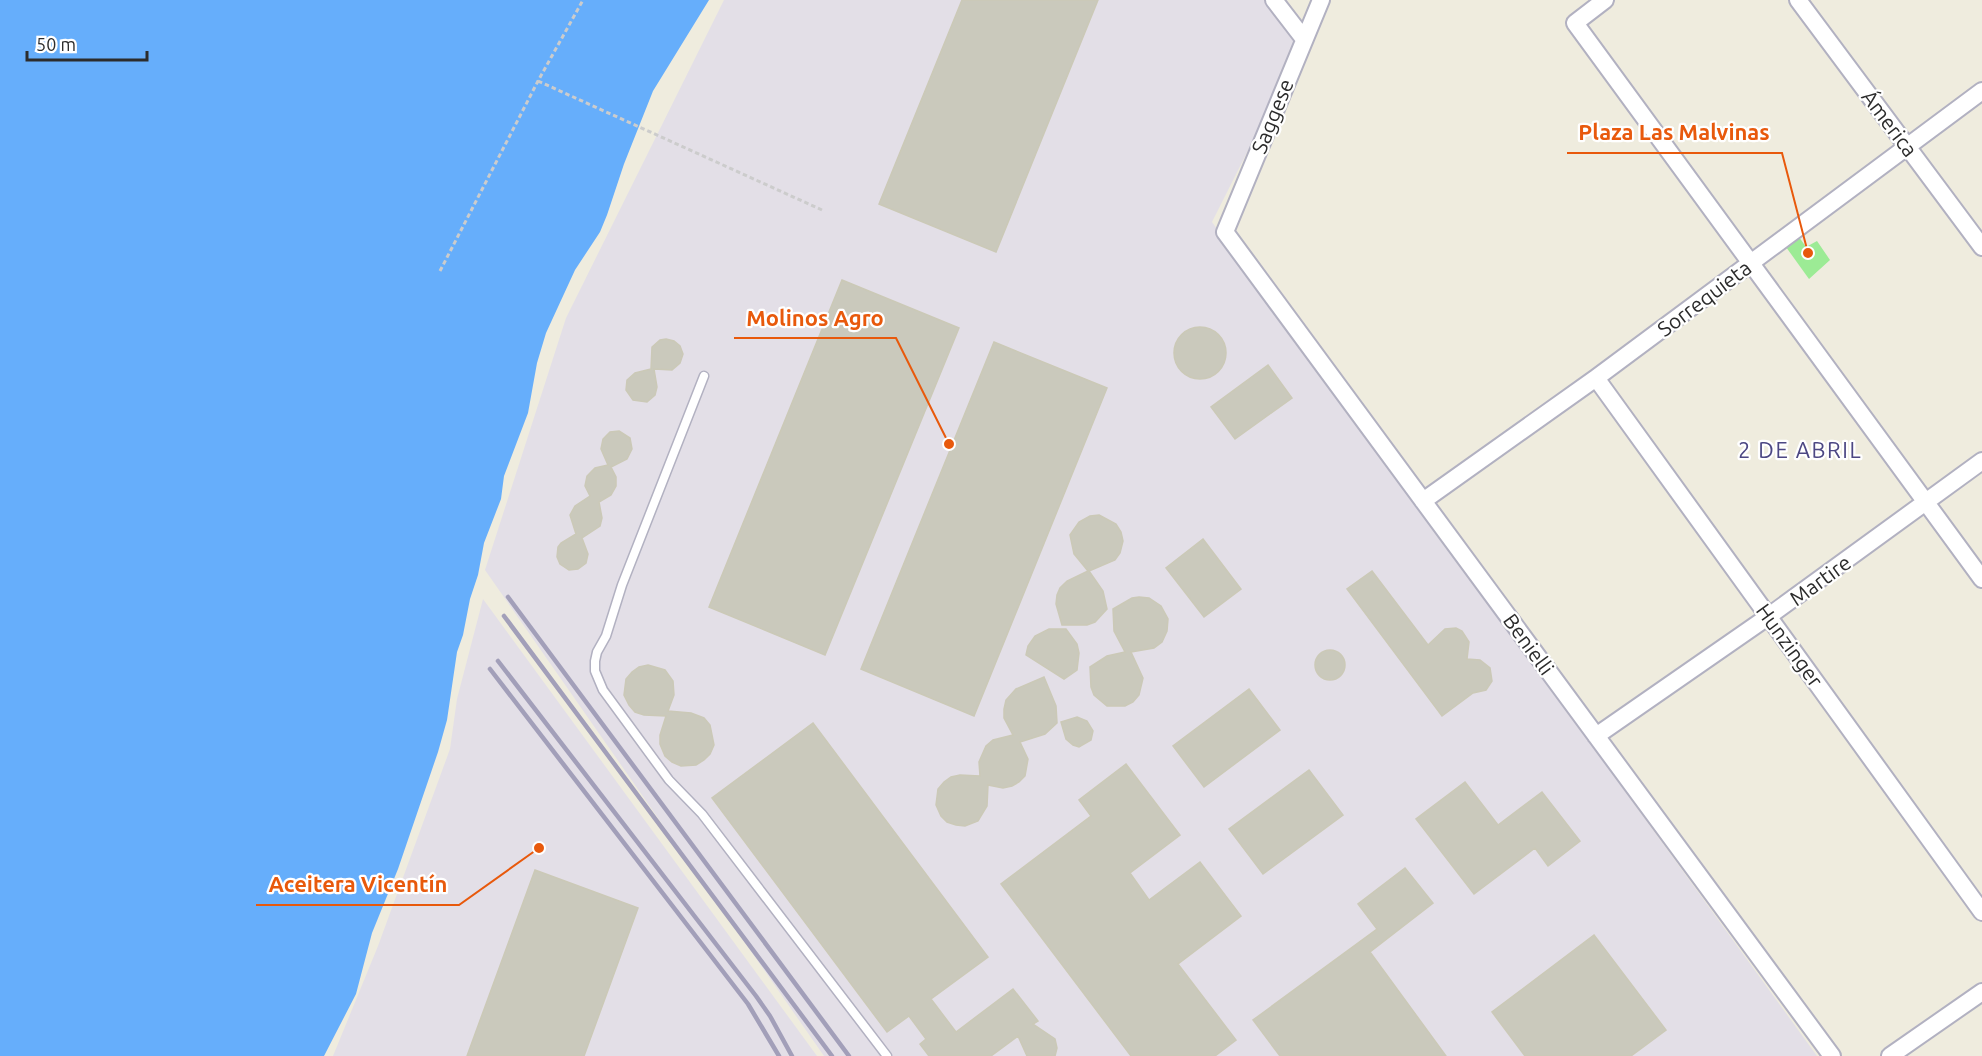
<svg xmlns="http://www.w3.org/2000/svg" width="1982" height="1056" font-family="Ubuntu,sans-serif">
  <rect width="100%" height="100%" fill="#efecde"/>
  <path fill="#e3dfe7" d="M724 0H1275L1304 39 1212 222 1817 1056H824L485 570 566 318Z
    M483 599 817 1056H333L378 946 450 749 457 699Z"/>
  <path fill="#9ceb95" d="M1799 237 1806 247 1817 241 1830 260 1809 279 1786 247Z"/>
  <path fill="#66aefb" d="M0 0H709L653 91 624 164 607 215 600 232 575 270 546 333 537 363 528 413 504 476 501 499 484 543 478 575 470 599 463 635 457 652 447 720 438 752 398 869 372 933 356 994 324 1056H0Z"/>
  <path fill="#cac9bc" stroke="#cbc9b7" stroke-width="1.5" d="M962 0H1098L996 252 879 204Z
    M842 280 959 328 825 655 709 607Z
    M1174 353a26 26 0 1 1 52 0a26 26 0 1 1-52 0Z
    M666 339 674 341 680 346 683 354 680 363 672 370 654 369 657 387 655 395 647 402 633 400 626 390 627 380 635 373 651 369 652 347 660 340Z
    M994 342 1107 388 974 716 861 669Z
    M1268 365 1292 398 1235 439 1211 407Z
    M619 431 630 438 632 449 627 459 611 467 616 477V486L611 495 599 502 602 518 600 526 582 538 588 554 586 563 578 569 569 570 560 564 557 557 558 547 561 543 576 534 570 515 575 506 590 496 585 486 587 476 595 468 608 465 601 449 603 439 610 432Z
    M1099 515 1116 524 1121 532 1123 541 1120 553 1115 560 1089 571 1103 591 1107 609 1095 622 1087 625H1062L1056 604 1057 595 1060 588 1067 581 1088 571 1074 554 1070 535 1079 522 1090 516Z
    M1203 539 1241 589 1204 617 1166 568Z
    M1372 571 1428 645 1445 629 1456 628 1462 631 1469 642 1467 659 1480 660 1490 668 1492 681 1486 690 1473 693 1442 716 1347 589Z
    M1139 597 1149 598 1161 606 1168 619 1167 631 1162 642 1154 648 1131 652 1143 678 1139 695 1133 702 1125 706H1107L1094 695 1091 687 1090 667 1107 656 1125 652 1114 631 1113 609 1132 598Z
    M1049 629H1066L1077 644 1079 653 1077 670 1064 679 1026 655 1028 646 1035 636Z
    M1315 665a15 15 0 1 1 30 0a15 15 0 1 1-30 0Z
    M648 665 665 670 673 681 674 695 668 711 691 713 704 718 710 725 714 745 710 754 704 760 696 765 681 766 672 762 665 756 660 744V735L666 716 644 715 635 712 629 705 624 695 626 679 632 672 639 667Z
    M1044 677 1056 706 1057 723 1045 734 1020 742 1028 759 1025 776 1019 782 1012 786 1003 788 988 785 987 806 978 821 965 826 956 825 947 822 941 816 936 805 938 789 944 782 951 777 960 775 980 776 979 762 986 746 993 740 1013 735 1004 718V709L1006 700 1016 689Z
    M1249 689 1280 730 1204 787 1173 746Z
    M1077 717 1087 721 1093 731 1091 740 1079 747 1073 745 1066 739 1061 722Z
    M813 723 988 957 931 999 956 1032 1013 989 1038 1021 1033 1024 1055 1039 1057 1048 1055 1056H1027L1018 1036 991 1056H929L920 1044 926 1039 909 1016 887 1032 712 798Z
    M1126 764 1180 835 1130 873 1149 900 1200 862 1241 916 1178 964 1236 1040 1215 1056H1131L1001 884 1091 816 1079 800Z
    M1309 770 1343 815 1263 874 1229 829Z
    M1465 782 1498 825 1542 792 1580 841 1548 866 1535 848 1474 894 1416 819Z
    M1405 868 1433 903 1370 952 1446 1056H1280L1253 1020 1377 929 1358 904Z
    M535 870 638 908 584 1056H467Z
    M1594 935 1666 1030 1631 1056H1525L1492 1012Z"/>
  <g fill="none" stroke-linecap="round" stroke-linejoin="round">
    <g stroke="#b2b1c1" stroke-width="11">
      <path id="service" d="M704 376 622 585 606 636 597 652 595 661V671L603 690 669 780 702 814 887 1056"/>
    </g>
    <g stroke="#b2b1c1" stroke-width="20">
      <path id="minor" d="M1274 0 1304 39
        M1321 0 1225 232 1832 1056
        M1605 0 1575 23 1982 579
        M1798 0 1982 247
        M1596 378 1982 912
        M1423 501 1596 378 1982 91
        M1596 736 1769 616 1982 461
        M1890 1056 1982 992"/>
    </g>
    <path stroke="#ccc" stroke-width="3" stroke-dasharray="4.5 3" stroke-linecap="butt" d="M538 81 822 210
      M440 271 538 81 583 0"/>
    <use href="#service" stroke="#fff" stroke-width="8"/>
    <use href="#minor" stroke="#fff" stroke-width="16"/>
    <path stroke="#a29fb9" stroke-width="4.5" d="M508 597 849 1056
      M504 616 832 1056
      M498 661 756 996 770 1016 792 1056
      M490 669 748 1004 779 1056"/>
  </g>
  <g text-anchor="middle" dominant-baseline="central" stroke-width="4.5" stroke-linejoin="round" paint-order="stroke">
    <g font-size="21" fill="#2c2c2c" stroke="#fff">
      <text transform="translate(1272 116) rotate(-68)">Saggese</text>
      <text transform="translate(1890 123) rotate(53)">Ámerica</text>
      <text transform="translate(1704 298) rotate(-37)">Sorrequieta</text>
      <text transform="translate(1820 580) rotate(-36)">Martire</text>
      <text transform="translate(1529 644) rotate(54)">Benielli</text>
      <text transform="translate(1790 645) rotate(54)">Hunzinger</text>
    </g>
    <g font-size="22" letter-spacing="1.5" fill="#4c4783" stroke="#fff">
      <text x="1800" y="449">2 DE ABRIL</text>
    </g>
  </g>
  <path fill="none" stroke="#e8590c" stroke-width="2" d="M1808 253L1782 153H1567M949 444L896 338H734M539 848L459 905H256"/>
  <g fill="#e8590c" stroke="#fff" stroke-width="2">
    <circle cx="1808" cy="253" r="6"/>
    <circle cx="949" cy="444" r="6"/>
    <circle cx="539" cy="848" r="6"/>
  </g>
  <g font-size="22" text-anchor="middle" font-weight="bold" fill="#e8590c" stroke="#fff" stroke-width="4.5" stroke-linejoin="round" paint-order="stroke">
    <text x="1674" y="140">Plaza Las Malvinas</text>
    <text x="815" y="326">Molinos Agro</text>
    <text x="358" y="892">Aceitera Vicentín</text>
  </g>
  <path d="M27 51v9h120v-9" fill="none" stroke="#2c2c2c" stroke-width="3"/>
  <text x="36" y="51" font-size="18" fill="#2c2c2c" stroke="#ffffff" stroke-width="4.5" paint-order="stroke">50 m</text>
</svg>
